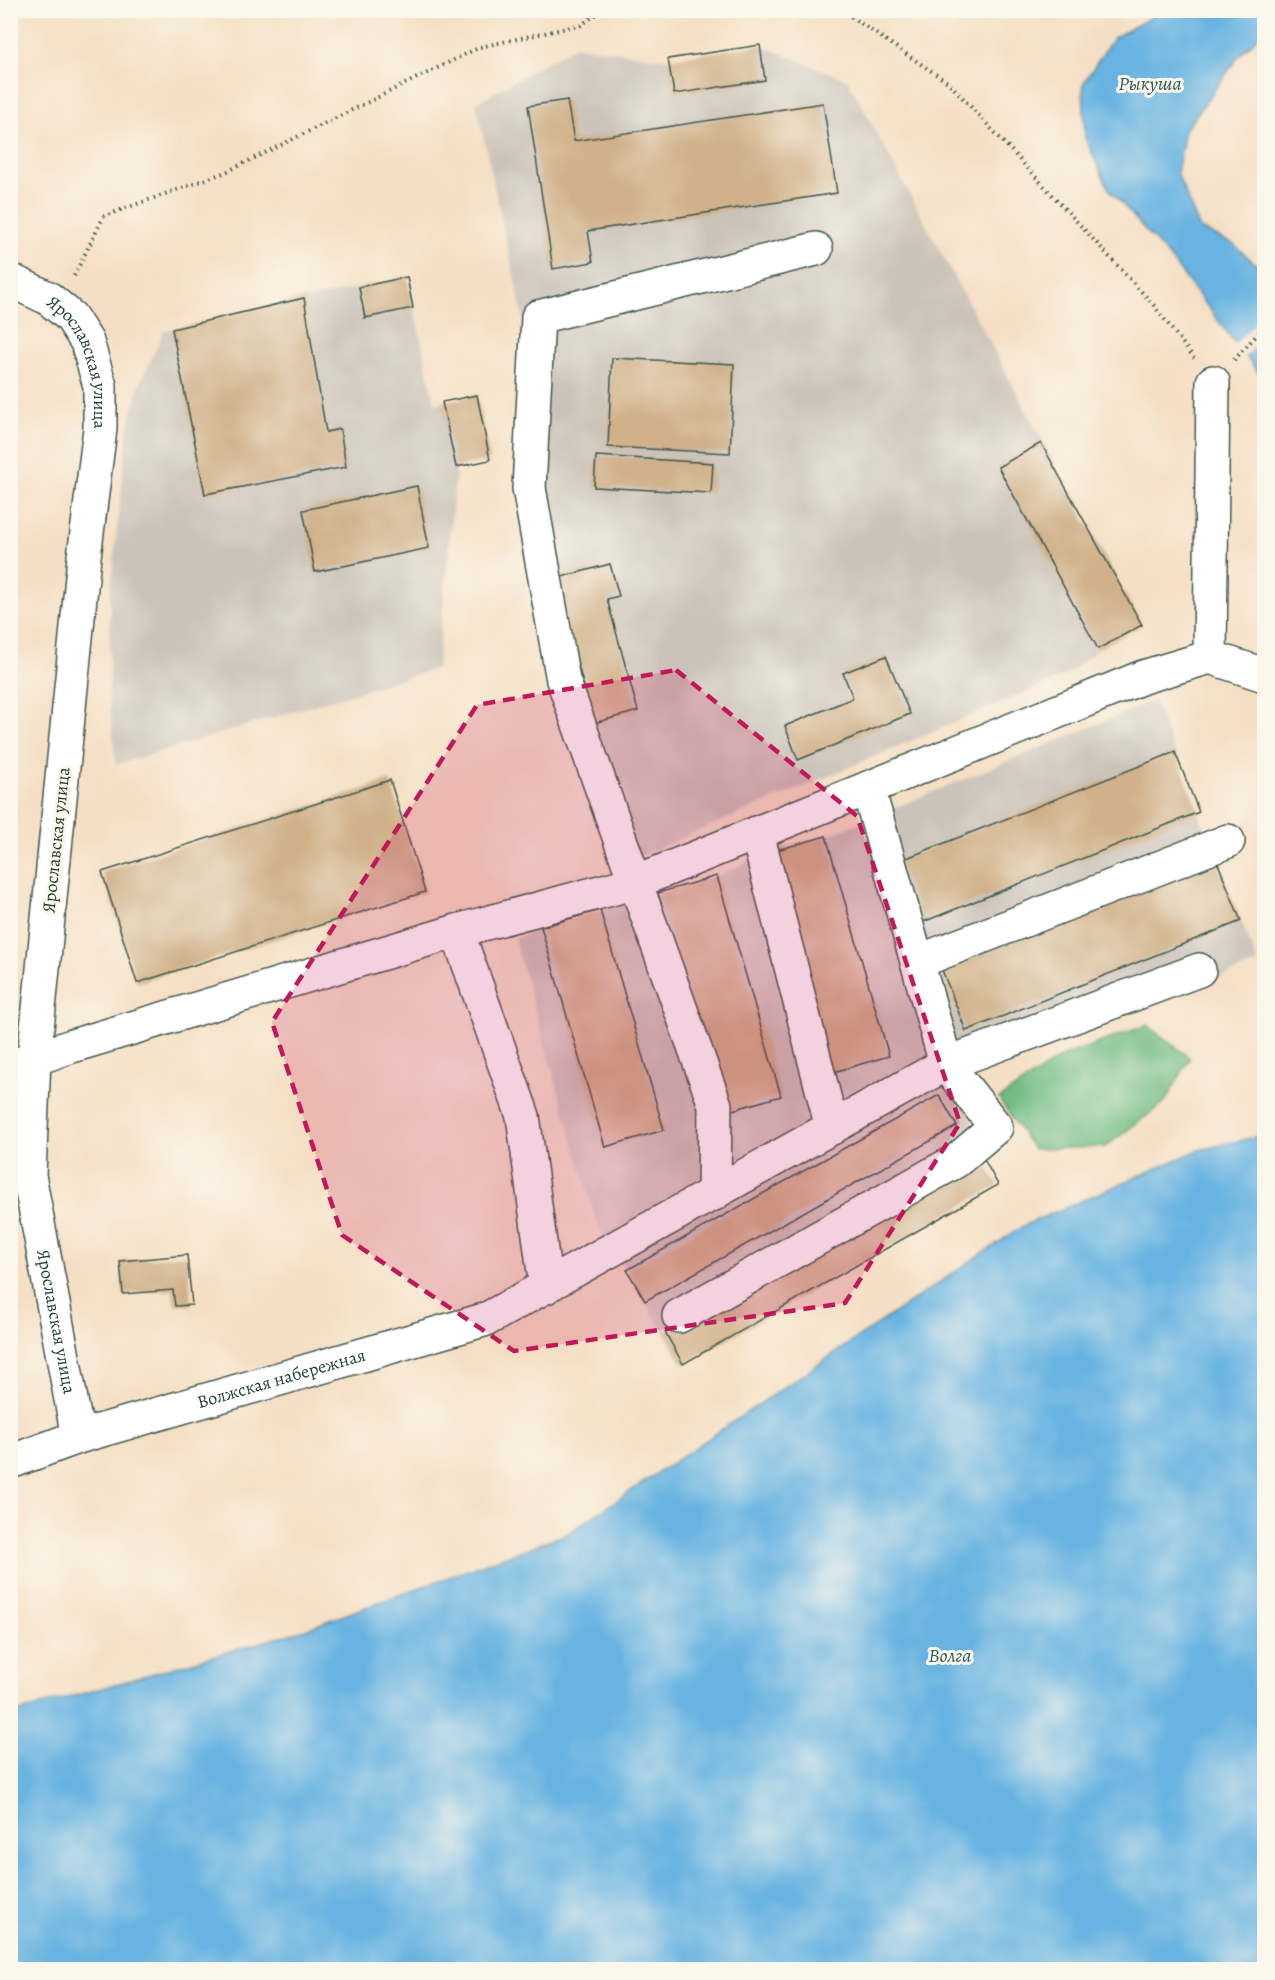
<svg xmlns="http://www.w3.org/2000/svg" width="1275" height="1980" font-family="Alegreya,serif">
  <rect width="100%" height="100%" fill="#fbf7ec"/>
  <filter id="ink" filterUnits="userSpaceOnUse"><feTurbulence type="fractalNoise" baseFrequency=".0167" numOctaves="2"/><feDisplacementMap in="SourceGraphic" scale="12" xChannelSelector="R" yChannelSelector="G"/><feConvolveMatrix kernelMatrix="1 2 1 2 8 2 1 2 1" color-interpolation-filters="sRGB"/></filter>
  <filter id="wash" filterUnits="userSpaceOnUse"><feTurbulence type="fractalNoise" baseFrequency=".008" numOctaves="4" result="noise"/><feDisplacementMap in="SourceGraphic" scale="24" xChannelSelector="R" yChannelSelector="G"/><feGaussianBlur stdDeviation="1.35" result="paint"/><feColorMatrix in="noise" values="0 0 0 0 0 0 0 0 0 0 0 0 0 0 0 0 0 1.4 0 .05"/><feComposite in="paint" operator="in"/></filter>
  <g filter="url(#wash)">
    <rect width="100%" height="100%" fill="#f5dfc4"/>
    <path fill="#cbc3b8" d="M760 45 848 80 1142 625 1098 649 1066 675 633 859 554 579 535 371 476 103 575 46 668 59Z
      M407 277 435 404 477 395 490 460 456 468 437 668 116 765 109 700 110 596 127 434 139 386 164 331Z
      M1154 701 1258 963 960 1076 980 1152 998 1185 683 1364 597 1223 514 939 541 927 717 876 767 853 826 836Z"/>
    <path fill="#71bc84" stroke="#487c5c" stroke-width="1.5" d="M1147 1025 1190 1058 1165 1102 1105 1147 1033 1149 999 1099 1063 1056Z"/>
    <path fill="#68b3e1" stroke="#44788a" stroke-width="1.5" d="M1162 11H1264V31L1239 56 1185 130 1177 173 1200 229 1233 244 1264 271V380L1170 258 1109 189 1085 138 1083 84 1113 38Z
      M1264 1135V1969H11V1714L297 1632 567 1534 1023 1226 1199 1150Z"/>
    <path fill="#f5dfc4" d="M1264 314V337L1244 358 1234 345Z"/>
    <g id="blocks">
      <path fill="#d0b189" d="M760 45 765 80 674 94 668 59Z
        M567 100 574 141 823 103 837 193 588 231 593 262 553 269 528 106Z
        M407 277 413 308 365 318 359 287Z
        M304 298 326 432 340 429 346 467 205 494 172 329Z
        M612 358 734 364 730 453 608 447Z
        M477 395 490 460 456 467 442 402Z
        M1041 443 1142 625 1098 649 998 467Z
        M596 456 713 463 711 493 594 487Z
        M417 486 429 548 315 572 303 510Z
        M610 564 619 596 607 599 638 711 594 723 554 579Z
        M886 656 910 714 798 760 785 726 853 698 843 673Z
        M1175 752 1199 812 923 922 899 861Z
        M390 780 425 892 137 983 102 872Z
        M826 836 889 1056 830 1073 767 853Z
        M1217 861 1241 921 966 1031 942 970Z
        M717 876 781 1096 722 1113 658 893Z
        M600 910 664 1130 605 1147 541 927Z
        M939 1095 957 1126 645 1301 627 1270Z
        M980 1152 998 1185 683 1364 665 1332Z
        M187 1255 192 1305 175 1306 173 1290 123 1294 120 1261Z"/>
    </g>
  </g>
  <g filter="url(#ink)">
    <use href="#blocks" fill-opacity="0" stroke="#3f554a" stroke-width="1.5"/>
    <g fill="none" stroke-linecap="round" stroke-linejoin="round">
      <g stroke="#3f554a" stroke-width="36">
        <g id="minor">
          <path id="s1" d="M10 280 48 298 71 317 87 342 100 386V429L84 557 34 1059 29 1175 78 1437"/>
          <path d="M1210 657 1264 675"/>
          <path d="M757 833 832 1128"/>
          <path d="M457 931 523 1116 546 1287"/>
          <path d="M917 962 1228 841"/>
          <path d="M10 1067 72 1046 457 931 633 883 1143 677 1210 657 1213 382"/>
          <path d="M714 1194 715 1105 563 680 529 488 538 317 816 249"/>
          <path d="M679 1316 956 1161 996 1127 946 1064 868 788"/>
          <path id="s2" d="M10 1462 78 1437 487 1319 946 1064 1199 970"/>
        </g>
      </g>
      <path stroke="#3f554a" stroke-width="4" stroke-dasharray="1.5 4.5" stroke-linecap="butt" d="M841 10 949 83 1152 303 1194 358
        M74 276 104 216 226 172 480 47 581 25 603 10
        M1234 360 1264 327"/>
      <use href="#minor" stroke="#fff" stroke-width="33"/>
    </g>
  </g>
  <path fill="#c2185b" fill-opacity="0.2" stroke="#c2185b" stroke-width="4.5" stroke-dasharray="12 8" stroke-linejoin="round" d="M676 670 857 816 960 1123 845 1303 514 1351 342 1235 272 1022 477 705Z"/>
  <g text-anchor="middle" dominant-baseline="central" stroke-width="6" stroke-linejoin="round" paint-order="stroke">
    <g font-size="18" fill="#1f3d34" stroke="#fbf7ec">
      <text stroke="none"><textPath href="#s1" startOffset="117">Ярославская улица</textPath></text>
      <text transform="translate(56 840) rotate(-84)">Ярославская улица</text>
      <text stroke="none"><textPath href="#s1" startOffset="1089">Ярославская улица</textPath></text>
      <text stroke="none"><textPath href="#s2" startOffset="284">Волжская набережная</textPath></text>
    </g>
    <g font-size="20" font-style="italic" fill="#315a5f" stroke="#fbf7ec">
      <text x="1150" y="83">Рыкуша</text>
      <text x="950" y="1655">Волга</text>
    </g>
  </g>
  <rect width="1275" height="1980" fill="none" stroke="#fbf7ec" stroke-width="36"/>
</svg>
